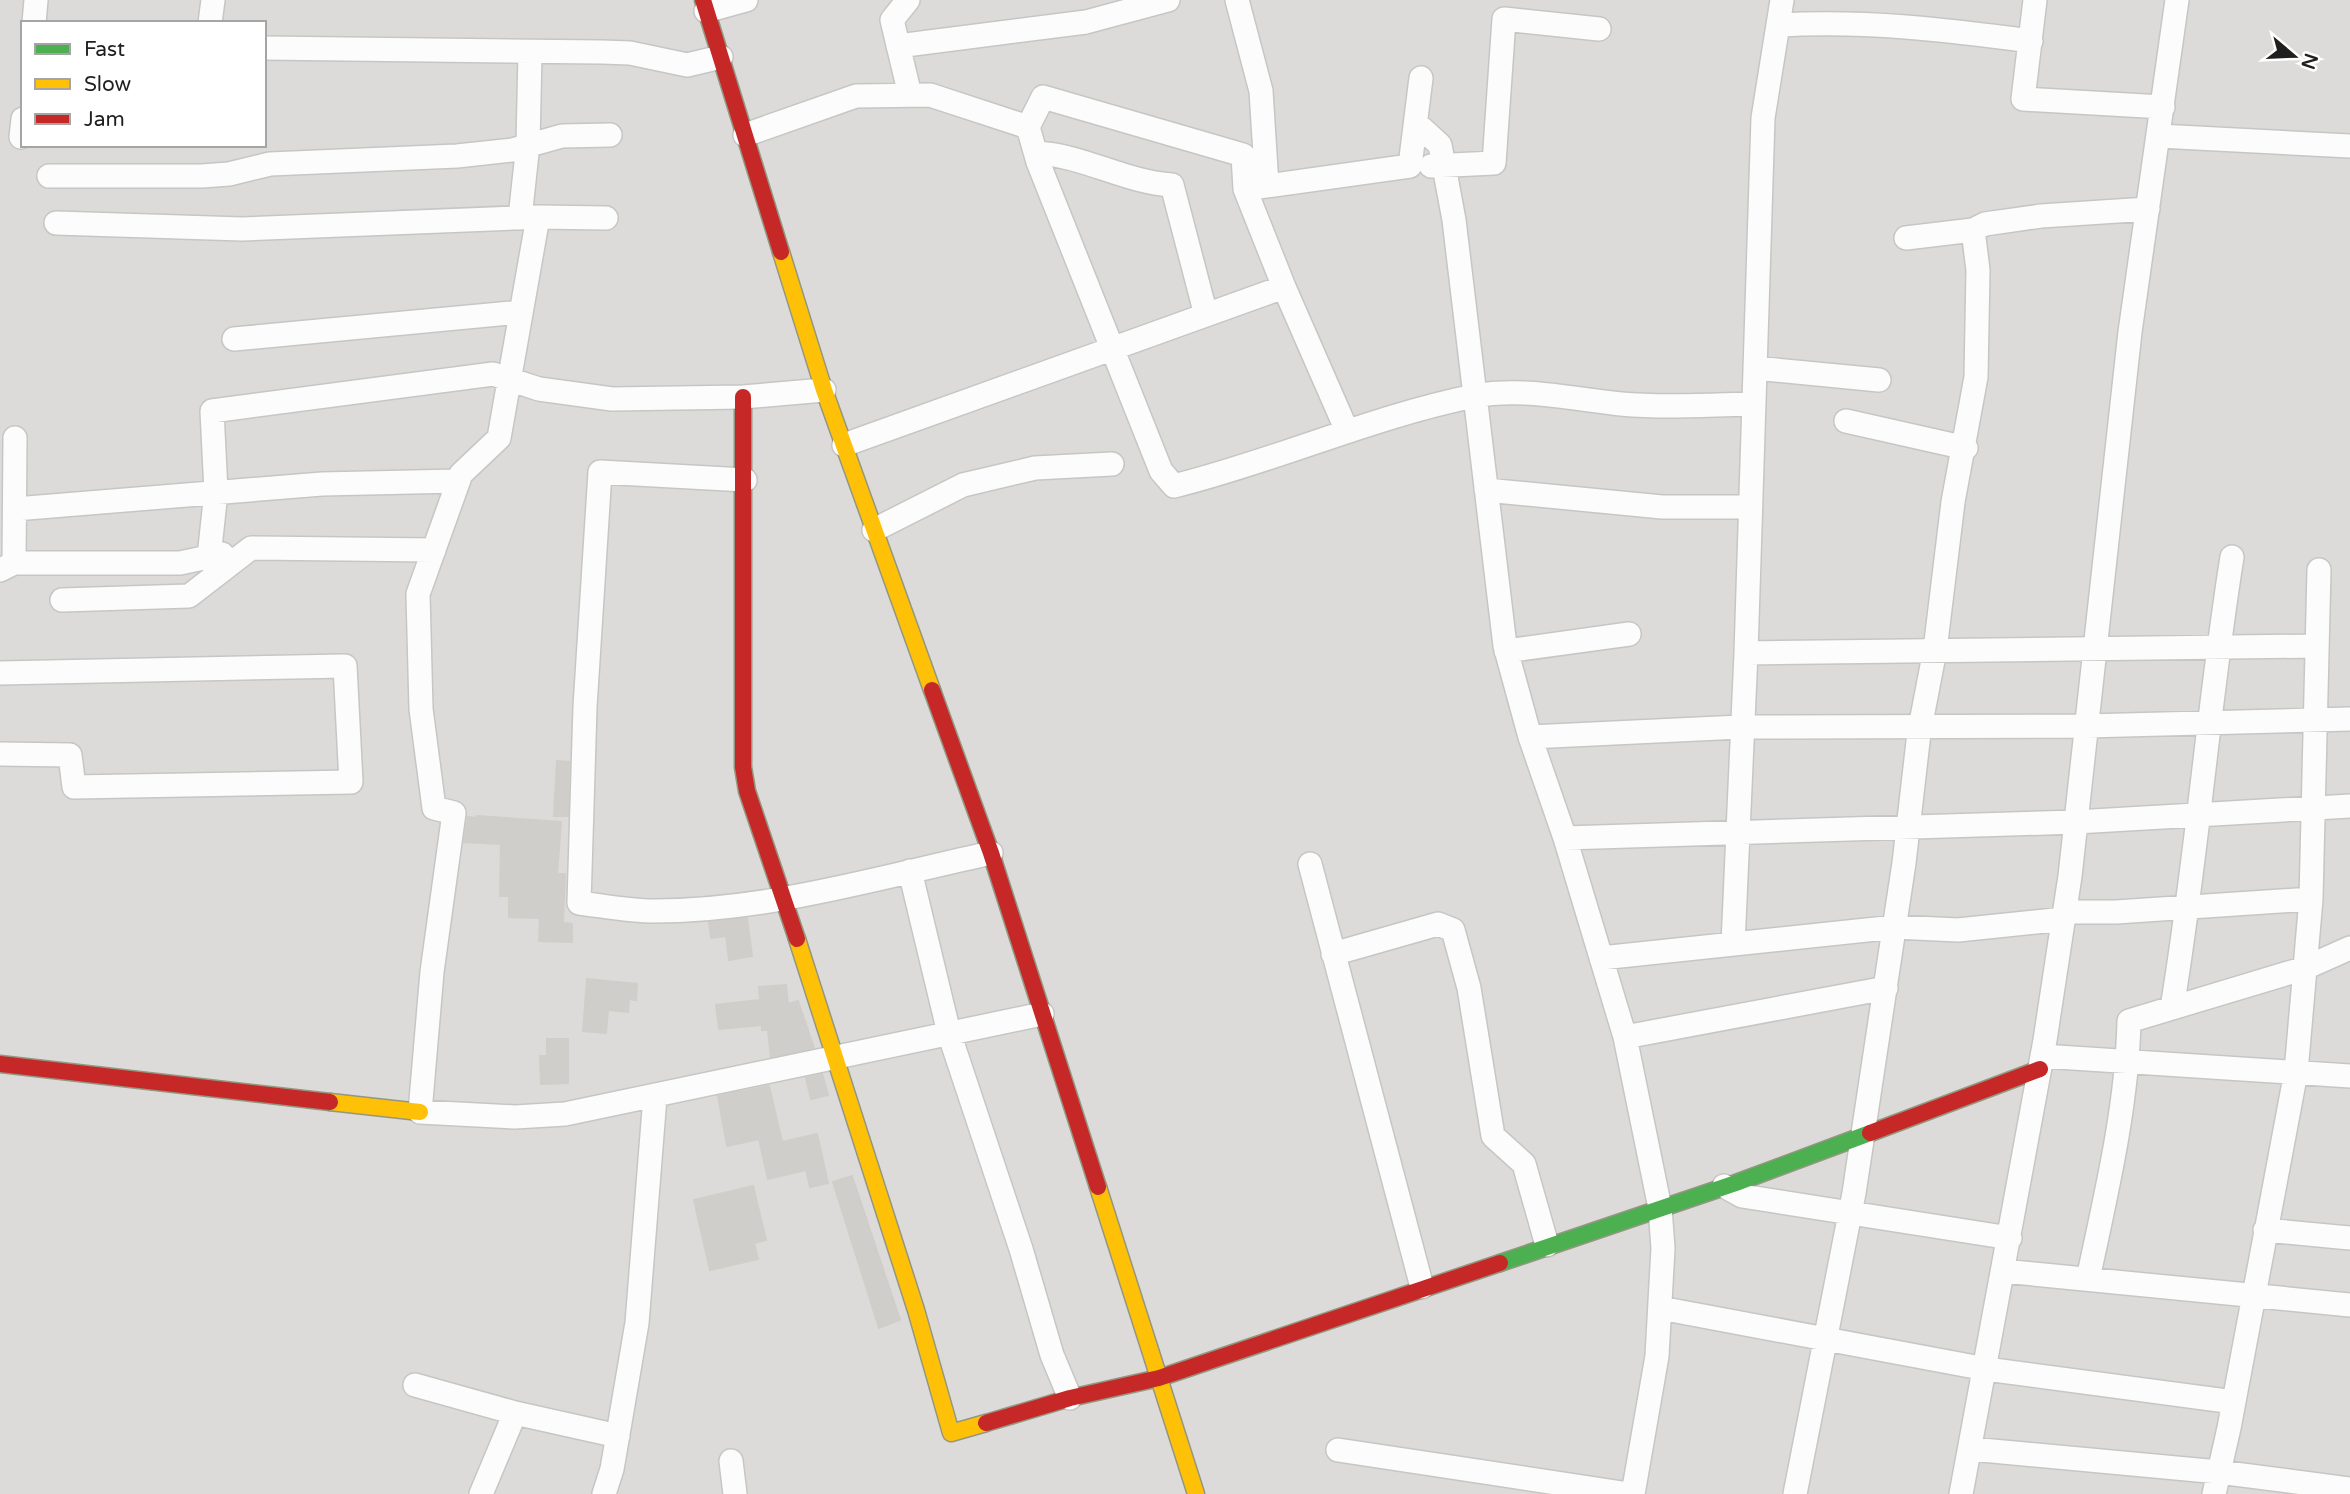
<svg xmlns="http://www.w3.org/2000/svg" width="2350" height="1494" font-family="'Varela Round',sans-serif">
  <rect width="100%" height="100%" fill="#edece8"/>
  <path fill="#dcdbd9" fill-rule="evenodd" d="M0 0H2350V1494H0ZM23 23H264V145H23Z"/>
  <path fill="#cfcecb" stroke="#d0cec9" stroke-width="2" d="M557 761 569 762 568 816H554Z
    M477 816 561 822 557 874H565L563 923 572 924V942L539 941 540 918 509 917V896H500L501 844 464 842 468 817 477 818Z
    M747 918 752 956 729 960 726 936 711 938 709 922Z
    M587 979 637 984 636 1000 629 999 628 1012 608 1010 606 1033 583 1031Z
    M786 985 788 1004 798 1001 814 1048 771 1057 768 1030H762V1025L719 1029 716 1005 760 1000 759 987Z
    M547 1039H568V1083L541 1084 540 1056H547Z
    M822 1074 828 1095 811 1099 806 1078Z
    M769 1086 782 1142 817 1134 828 1183 810 1187 806 1170 768 1179 759 1139 727 1146 718 1096Z
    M852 1176 900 1320 879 1328 833 1182Z
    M753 1186 766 1240 754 1243 758 1259 710 1270 694 1200Z"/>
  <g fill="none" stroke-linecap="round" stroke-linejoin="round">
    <g stroke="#c6c6c4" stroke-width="26">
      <path id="street" d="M908 0 892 20 910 95
        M1237 0 1261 91 1267 186
        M2035 0 2023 99 2163 107
        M706 11 746 0
        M34 23 36 0
        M210 23 213 0
        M1780 25C1865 20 1947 30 2031 41
        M898 46 1086 22 1168 0
        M264 48 602 52 630 53 687 65 721 57
        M1416 123 1440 145 1454 220 1505 646 1530 737 1565 838 1625 1037 1660 1208 1663 1248 1657 1356 1633 1494
        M1028 127 1043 97 1243 155 1245 189
        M745 135 856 96 930 95 1028 127 1038 162 1161 471 1174 486C1275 461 1371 417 1474 396 1523 387 1572 399 1621 404 1665 408 1710 405 1754 404
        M2159 136 2350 146
        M21 137 23 119
        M1036 153C1083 155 1124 182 1172 185L1206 315
        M1431 166 1494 163 1504 19 1599 29
        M49 176H202L229 174 270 164 457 156 512 150 562 136 610 135
        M538 217 499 438 461 474 418 594 421 709 434 808 454 813 432 972 420 1112 515 1117 565 1114 1042 1014
        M520 218 528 144 530 53
        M56 223 242 229 538 217 606 218
        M1906 238 1973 230 1985 224 2041 216 2148 209
        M1284 287 1347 431
        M234 339 521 312
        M1755 368 1879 380
        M1846 421 1966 448
        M844 445 1284 287 1245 189 1410 166 1421 78
        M745 480 600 472 585 707 579 903C604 906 629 911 654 911 767 911 881 877 991 853
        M1486 490 1662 507H1750
        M15 509 322 484 458 481
        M874 530 963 485 1035 468 1112 464
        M209 557 216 492 212 411 493 374 539 389 612 399 743 397 824 390
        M14 563 15 438
        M0 570 14 563H180L222 554
        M62 600 189 596 251 548 434 550
        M1506 651 1629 634
        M1746 653 2317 646
        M0 673 345 666 351 782 74 787 70 755 0 754
        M1530 737 1740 727 2086 726 2350 719
        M1565 838 2076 822 2350 806
        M1310 864 1422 1287
        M910 871 949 1033 1021 1249 1052 1355 1070 1398
        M2065 912H2116L2311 899
        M1733 944 1746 653 1763 118 1782 0
        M1333 954 1438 924 1453 930 1469 988 1493 1136 1524 1164 1547 1245
        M1601 958 1895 927 1958 930 2064 919
        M2172 1008C2197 858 2208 707 2232 557
        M1625 1037 1886 988
        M2042 1056 2350 1076
        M1724 1186 1742 1196 2010 1238
        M2265 1230 2350 1238
        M2003 1271 2350 1305
        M2088 1279C2106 1194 2127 1108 2129 1021L2305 968 2350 948
        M1660 1308 1986 1369 2234 1402
        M415 1385 515 1413 618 1436
        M1971 1449 2219 1472 2350 1489
        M1338 1450 1629 1494
        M731 1461 735 1494
        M481 1494 515 1413
        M604 1494 612 1469 637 1323 655 1097
        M1795 1494 1854 1193 1904 863 1919 733 1935 650 1953 502 1976 377 1978 270 1973 230
        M1961 1494 2045 1040 2070 876 2130 332 2177 0
        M2214 1494 2229 1428 2296 1072 2311 899 2319 570"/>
    </g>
    <g stroke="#939780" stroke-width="19">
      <path id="fast" d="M1500 1263 1736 1183 1870 1133"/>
    </g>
    <g stroke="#939780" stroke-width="19">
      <path id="slow" d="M781 252 824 390 932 690
        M797 939 916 1310 951 1433 986 1423
        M330 1102 420 1112
        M1098 1187 1196 1494"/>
    </g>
    <g stroke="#939780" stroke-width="19">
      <path id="jam" d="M703 0 781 252
        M743 397V767L747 791 797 939
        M932 690 991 853 1098 1187
        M0 1064 330 1102
        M1870 1133 2040 1069
        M986 1423 1070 1398 1159 1378 1500 1263"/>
    </g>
    <use href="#street" stroke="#fcfcfc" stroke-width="23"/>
    <use href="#fast" stroke="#4caf50" stroke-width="16"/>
    <use href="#slow" stroke="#ffc107" stroke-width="16"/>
    <use href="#jam" stroke="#c62828" stroke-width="16"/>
  </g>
  <rect x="21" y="21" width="245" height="126" fill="#ffffff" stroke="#a5a5a5" stroke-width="2"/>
  <rect x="35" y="44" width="35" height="10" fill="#4caf50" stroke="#a5a5a5" stroke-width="2"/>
  <text x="84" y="56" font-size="21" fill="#1f1f1f">Fast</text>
  <rect x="35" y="79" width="35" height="10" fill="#ffc107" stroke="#a5a5a5" stroke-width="2"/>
  <text x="84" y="91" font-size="21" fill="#1f1f1f">Slow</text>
  <rect x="35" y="114" width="35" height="10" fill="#c62828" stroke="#a5a5a5" stroke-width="2"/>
  <text x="84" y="126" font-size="21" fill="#1f1f1f">Jam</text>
  <g transform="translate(2294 56) rotate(109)" stroke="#ffffff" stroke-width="5" paint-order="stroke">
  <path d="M0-5L12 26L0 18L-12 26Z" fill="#1f1f1f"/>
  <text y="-10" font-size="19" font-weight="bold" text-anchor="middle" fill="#1f1f1f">N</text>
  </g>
</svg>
